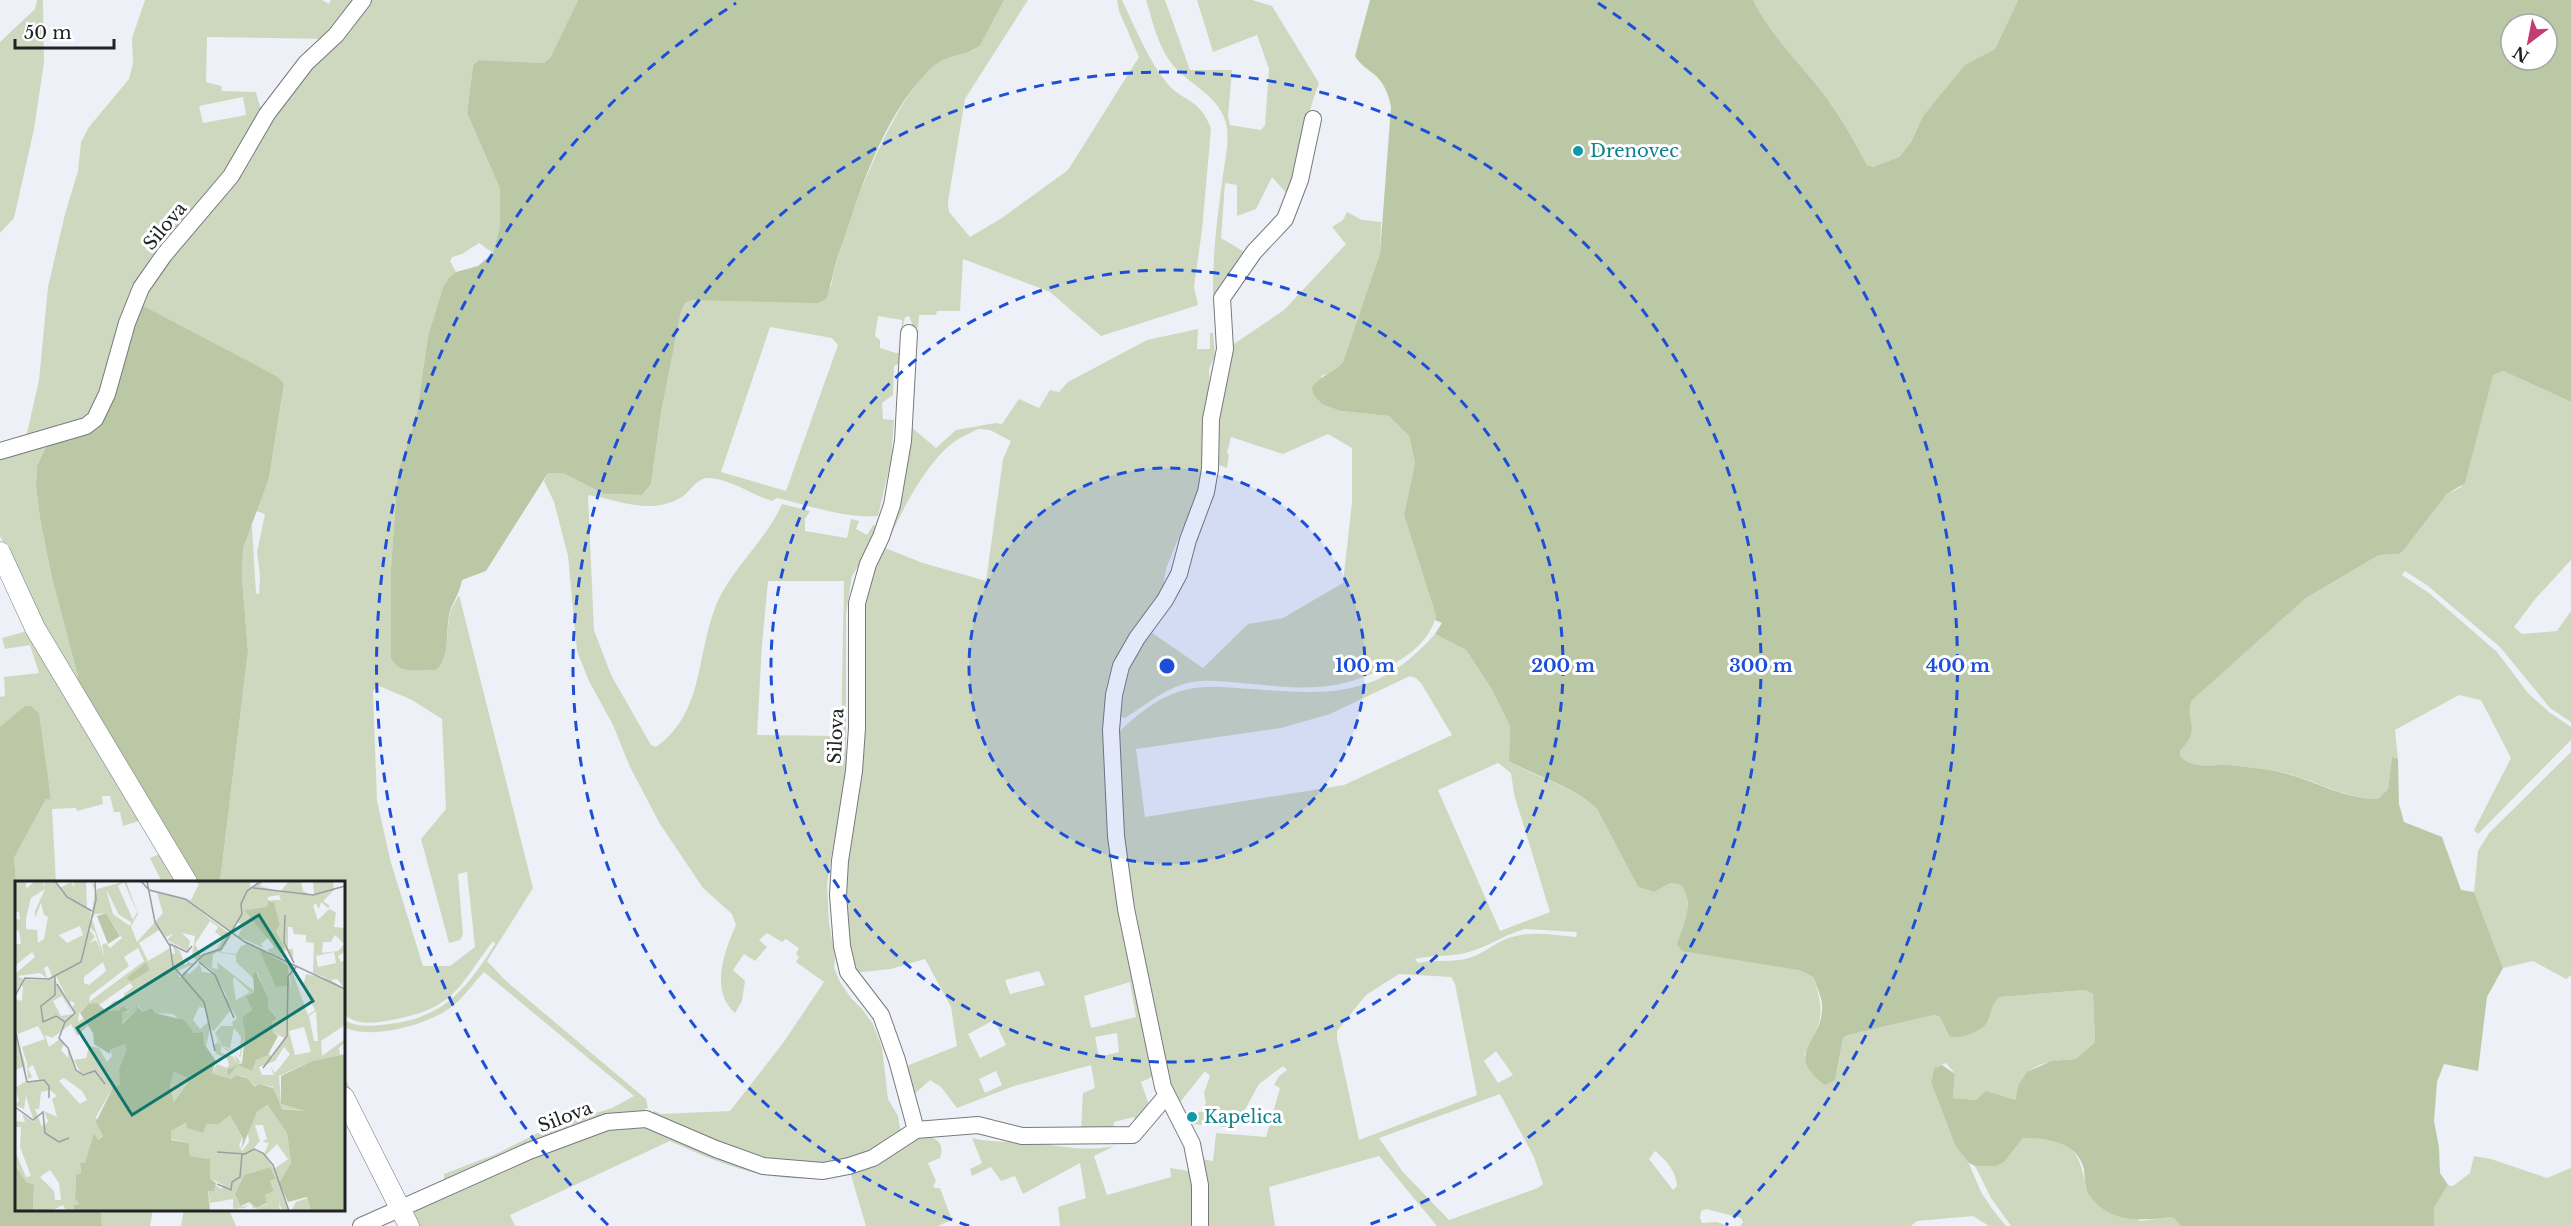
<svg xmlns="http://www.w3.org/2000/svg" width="2571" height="1226" font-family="'Libre Baskerville',serif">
  <rect width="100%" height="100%" fill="#edf1f7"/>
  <path fill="#ced8bf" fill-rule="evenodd" d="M37 0H43L44 63 34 129 14 218 0 233V42L35 9Z
    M145 0H322L329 4 331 0H361L330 39 207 37 206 82 221 86 222 91 256 92 260 107H270L229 175 159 258 96 413 27 442V433L39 380 48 287 65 214 78 171 81 142 89 127 129 79 133 63 132 38ZM243 97 246 115 203 123 199 106Z
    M370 0H578L550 58 544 63 479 60 473 65 467 113 500 189V226L493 253 479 243 462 254 452 257 450 261 456 272 443 287 428 336 416 419 398 471 391 568V658C398 675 419 670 436 670 450 658 446 630 450 613 452 607 456 601 459 595L533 888 487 961 506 981 646 1099 648 1108 639 1112C558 1126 487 1169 412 1202H404L400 1199 344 1084V1076L404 1197 421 1194 444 1185V1174L496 1154 548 1128 612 1108 634 1096 484 972C474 982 466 995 455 1004 433 1024 371 1041 344 1027V1020C358 1028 372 1026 389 1024 444 1018 467 988 495 944L493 941C458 987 456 1008 392 1020 374 1023 360 1026 344 1015V882H220L248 651 242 578 243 548 250 525 252 527 256 593 259 594 260 576 257 552 265 514 256 511 269 478 284 384 277 377 138 303C158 262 194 231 222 196 246 166 260 130 283 100 309 64 343 36 370 0ZM379 686 412 700 442 719 446 809 421 839 449 943 460 940 463 934 458 874 467 872 475 947 450 966H423L391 863 377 801 373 691Z
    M1004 0H1028L965 99 948 202 949 212 970 237 1002 218 1068 170 1139 57 1119 11 1117 0H1122C1135 27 1148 60 1167 83 1182 102 1201 98 1211 129L1202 230 1194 287 1198 305 1101 336 1050 292 963 259 960 311H937L936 315H919L918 328 913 326 909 316 905 317 901 336 902 320 878 316 875 336 880 340V348L896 353 904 352 903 362 894 366 893 395 882 403 883 419 894 420 891 460 878 516C848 519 807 505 777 498L772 501C752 495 729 478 707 478 696 479 690 492 682 497 650 516 620 500 588 495L594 630 611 675 651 745 656 747C709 710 694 642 723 591 740 561 768 536 782 504L810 511 805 519V531L847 538 851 519 859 521 856 529 867 535 873 525 877 526 872 544 852 576 846 614V768L827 884 829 923 835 956 834 968 840 982 851 998 862 1009 873 1024 882 1047 888 1099 898 1116 900 1128 906 1135 834 1167 773 1165 651 1115 654 1111 661 1114 730 1111 783 1043 824 982 796 962 799 957 796 954 799 948 786 939 782 942 767 933 759 940 767 947 755 961 744 954 733 970 745 981 742 1001 735 1013C709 991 725 949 736 925L732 914 703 888 660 824 630 767 613 725 589 681 577 651 568 556 554 502 544 481 548 473H563L604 494 642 495 651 484 661 413 681 312 685 303 693 300 831 287C839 235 897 84 943 58 951 53 964 52 974 50ZM770 327 832 338 838 345 786 491 721 472ZM768 581H844L841 736 757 735 762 645Z
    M1146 0H1165L1190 70H1232L1228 117 1230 125 1261 130 1265 125 1269 69 1257 35 1213 52 1197 0H1252L1272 6 1319 83C1306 118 1298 158 1288 195L1272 177 1256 209 1237 216V185L1225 183 1221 238 1248 254 1216 315C1208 291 1218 211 1222 183 1224 165 1229 146 1227 128 1221 93 1187 86 1169 60 1157 43 1152 19 1146 0Z
    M1753 0H2018L1995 49 1965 66 1923 116 1911 142 1899 157 1873 167 1867 165C1854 140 1840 116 1823 93 1799 62 1771 36 1753 0Z
    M1347 212 1362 220 1381 222 1380 253 1343 362 1335 372 1321 376 1341 411 1389 416 1409 436 1415 463 1404 515 1436 616C1431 637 1413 653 1395 663 1340 691 1313 690 1252 684 1236 683 1218 680 1202 681 1172 682 1149 703 1125 718L1118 716 1123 675 1148 630 1203 668 1248 624 1283 618 1343 583 1352 502V448L1328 434 1283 454 1231 437 1227 453 1229 455 1227 468 1219 465C1204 436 1225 377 1231 346L1284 310 1346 244 1332 227 1343 220Z
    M1198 329 1197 349H1210V333H1213L1215 356 1209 369 1210 390 1204 468 1196 501 1182 529 1166 569 1162 596 1136 635 1107 743 1156 1075 1141 1082 1150 1108 1135 1122 1134 1117 1114 1122 1113 1132 1081 1130 1083 1093 1095 1088 1091 1065 1014 1086 957 1108 941 1087 930 1080 910 1098 904 1067 957 1046 951 1007 925 959 891 969 853 973 844 927 861 607 910 426 936 448 956 430 995 423 1002 424 1019 399 1039 408 1050 390 1059 392 1068 382 1147 340ZM978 429 990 430 1011 441 1003 459 986 581 923 563 885 548C899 516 927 459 957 440 963 436 971 433 978 429ZM1039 971 1045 985 1010 994 1005 980ZM1130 982 1136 1017 1091 1028 1084 996ZM994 1020 1006 1045 980 1058 968 1034ZM1117 1033 1119 1052 1099 1057 1095 1037ZM996 1071 1002 1085 985 1093 979 1079Z
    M2503 371 2571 402V560L2536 598 2514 627 2522 634 2557 631 2571 611V722L2550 708 2500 647 2428 586 2405 571 2402 575 2429 593 2497 652 2528 693 2549 712 2571 727V740L2478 834 2474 830 2511 758 2481 700 2459 695 2395 730 2398 759 2392 758 2388 789 2378 799C2339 798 2307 775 2270 770 2256 768 2242 766 2228 765 2209 764 2194 770 2180 756V751C2195 735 2187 719 2190 701L2306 598 2379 555 2399 554 2403 551 2447 494 2461 487 2489 381 2493 374Z
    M47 445 37 466 36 485 40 519 52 578 78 677 73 686 0 536V454Z
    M31 630 142 820 123 826 120 812H114L110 796H102L103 804 77 811 76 808 52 809 56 882 16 880 14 858 46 799 51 800 46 774 0 727V697L5 696 4 677 39 673 30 645 5 649 2 638Z
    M1435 634 1466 650 1491 688 1510 726 1509 761C1538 779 1572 785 1597 809L1638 887 1654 892 1671 883 1681 885 1687 893 1688 914 1813 977C1826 1013 1822 1022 1804 1055L1835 1080 1843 1038 1848 1035 1934 1015 1940 1017 1949 1036 1986 1024 1994 1002 2000 997 2085 990 2093 994 2095 1042 2076 1059C2042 1061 2023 1064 2015 1100L1986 1092 1976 1100 1953 1098 1955 1074 1946 1063 1934 1068 1931 1082 1955 1145 1967 1159 1981 1192 1993 1210 2006 1226H1989L1973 1216 1917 1221 1911 1226H1740L1743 1222 1741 1218 1706 1209 1701 1211 1700 1218 1702 1223 1717 1222 1728 1226H1437L1379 1156 1269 1187 1275 1226H1206L1201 1159 1213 1161 1216 1133 1266 1137 1280 1088 1274 1085 1279 1076 1287 1070 1283 1066 1259 1084 1242 1115 1229 1127 1190 1124 1192 1113 1201 1112 1206 1103 1204 1093 1210 1076 1205 1071 1177 1106 1170 1094 1128 896 1117 734C1135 716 1159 696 1185 690 1207 684 1230 688 1253 689 1331 695 1379 698 1435 634ZM1410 676 1416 678 1421 683 1452 735 1344 785 1145 817 1136 749 1281 728 1330 714ZM1498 763 1511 773 1514 794 1550 912 1500 931 1438 790ZM1525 929 1577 932 1576 937C1552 935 1529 930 1506 939 1493 944 1483 954 1469 958 1452 963 1435 959 1418 963L1415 959C1434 954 1453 958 1472 951 1491 945 1506 934 1525 929ZM1399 974 1451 977 1455 984 1477 1095 1359 1140 1337 1038V1031L1366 995ZM1496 1051 1513 1075 1498 1083 1484 1061ZM1500 1094 1534 1157 1543 1184 1538 1188 1449 1220 1402 1171 1379 1138ZM1655 1151C1666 1160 1676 1171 1677 1186L1673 1190 1649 1159Z
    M2571 752V975L2566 979 2533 961 2503 968 2474 892 2478 851 2489 833Z
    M162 853 180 882H162L150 858Z
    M646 1124 798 1174 928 1136C940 1140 944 1146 940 1158L928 1163 936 1181 933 1186 935 1188H940L952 1220 938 1226H866L850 1172C784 1190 729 1168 670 1141L510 1215 515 1226H416L411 1215 419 1208 575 1136Z
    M972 1138C992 1143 1013 1141 1034 1143 1064 1146 1083 1152 1114 1146L1094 1156 1107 1195 1171 1177 1170 1168 1188 1171 1197 1177 1200 1226H1060L1058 1207 1086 1198 1080 1163 1023 1194 1015 1176 1001 1181 991 1167 972 1176 970 1169 982 1163Z
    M2023 1138C2067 1138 2080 1145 2086 1190L2141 1221 2171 1217 2175 1219 2181 1226H2011L1991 1198 1975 1166C2009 1167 2002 1161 2023 1138Z
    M2474 1156 2491 1159 2547 1178 2571 1168V1226H2434V1208L2448 1185 2453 1186 2470 1173Z
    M101 1210H153L150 1226H102Z
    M184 1210H229L236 1226H181Z"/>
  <path fill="#bac8a6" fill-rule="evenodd" d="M578 0H1004L980 45C965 58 945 52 928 71 880 121 859 195 837 259 833 273 831 286 826 299L818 303 693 300 685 303 681 312 661 413 651 484 642 495 604 494 563 473H548L486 571 462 580C460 592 454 600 450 611 445 628 451 658 436 670 419 670 398 675 391 658V568L398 471 416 419 428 336 443 287 450 277 456 272 478 266 493 253 500 226V189L467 113 473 65 479 60 544 63 550 58Z
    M1370 0H1753C1771 36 1799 62 1823 93 1840 116 1854 140 1867 165L1873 167 1899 157 1911 142 1923 116 1965 65 1995 49 2018 0H2571V402L2503 371 2493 375 2465 483 2447 494 2403 551 2399 554 2379 555 2306 598 2191 701C2185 724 2202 728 2180 751V756C2194 770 2210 764 2228 765 2242 766 2256 768 2270 770 2307 776 2340 799 2378 799L2388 789 2392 757 2398 759 2399 804 2404 822 2442 837 2461 890 2474 892 2503 968 2487 997 2478 1071 2444 1064 2437 1082 2434 1121 2439 1147 2440 1173 2448 1185 2434 1208V1226H2181L2175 1219 2171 1217C2142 1221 2109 1223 2090 1196 2084 1189 2085 1178 2084 1169 2077 1141 2046 1138 2023 1138L2004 1162 1996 1166H1975L1969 1163 1955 1145 1931 1082 1934 1068 1942 1065 1955 1074 1953 1098 1976 1100 1986 1091 2015 1100 2019 1084 2027 1072 2051 1061 2076 1059 2095 1042 2093 994 2085 990 2000 997C1990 1004 1992 1015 1986 1024 1980 1032 1958 1040 1949 1036L1940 1017 1934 1015 1848 1035 1843 1038 1835 1080 1825 1085C1781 1053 1825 1042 1822 1004 1821 995 1816 985 1813 977L1799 970 1682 951 1677 944C1684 924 1695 903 1681 885L1671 883 1654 892 1638 887 1597 809C1572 785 1538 778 1509 761L1510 726 1491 688 1466 650 1435 634 1442 623 1435 620 1436 616 1404 515 1415 463 1409 436 1389 416 1341 411 1322 404 1314 395 1312 388C1321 374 1334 374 1343 362L1380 253 1391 107C1389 96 1384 83 1376 76 1367 68 1361 66 1355 56ZM2511 24H2547V60H2511Z
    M138 303 278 377 284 384 269 478 243 548 242 578 248 651 220 882H194L73 686 78 677 52 578 40 519 36 485 37 466 47 445 82 432Z
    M25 706H31L39 714 51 800 46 799 14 858 16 880 29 882H16V1210H101L102 1226H0V727Z"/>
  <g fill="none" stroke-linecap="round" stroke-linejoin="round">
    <g stroke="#76797e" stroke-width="18">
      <path id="minor" d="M909 333 903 441 892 505 881 537 868 564 857 603V728L854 771 840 861 838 895 842 946 848 972 881 1015 897 1060 916 1130
        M0 451 86 426 95 419 107 394 127 323 141 288 164 255 231 176 267 114 306 63 336 35 363 0
        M361 1226 529 1151 607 1122 646 1119 716 1149 763 1166 823 1171 849 1166 873 1158 916 1130 978 1125 1022 1136 1133 1135 1167 1095
        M1200 1226V1185L1192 1144 1163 1087 1126 909 1116 836 1111 730 1114 695 1121 666 1137 638 1165 600 1179 574 1188 540 1206 492 1210 469 1211 419 1225 349 1222 298 1254 252 1285 219 1300 180 1313 119"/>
    </g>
    <g stroke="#76797e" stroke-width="21">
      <path id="tertiary" d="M0 552 35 628 187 882
        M344 1097 409 1226"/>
    </g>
    <use href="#minor" stroke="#fff" stroke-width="16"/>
    <use href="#tertiary" stroke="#fff" stroke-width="20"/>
  </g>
  <circle cx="1167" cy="666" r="198" fill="#1d4ed8" fill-opacity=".12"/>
  <g fill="none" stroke="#1d4ed8" stroke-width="3" stroke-dasharray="10 8">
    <circle cx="1167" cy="666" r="198"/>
    <circle cx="1167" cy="666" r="396"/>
    <path d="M969 1226A594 594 0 1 1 1365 1226"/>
    <path d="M608 1225A791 791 0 0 1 736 3M1598 3A791 791 0 0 1 1726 1225"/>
  </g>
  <g fill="#0f9aa8" stroke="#fff" stroke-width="2">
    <circle cx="1578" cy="151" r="6"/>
    <circle cx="1192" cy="1117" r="6"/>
  </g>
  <g text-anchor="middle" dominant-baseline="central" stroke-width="6" stroke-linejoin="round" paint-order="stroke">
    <g font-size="18" fill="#0d838f" stroke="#fff" text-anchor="start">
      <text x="1590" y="151">Drenovec</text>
      <text x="1204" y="1117">Kapelica</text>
    </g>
    <g font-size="18" fill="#202224" stroke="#fff">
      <text transform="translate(165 226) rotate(-50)">Silova</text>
      <text transform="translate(836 736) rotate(-87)">Silova</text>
      <text transform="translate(565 1117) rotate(-21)">Silova</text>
    </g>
  </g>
  <g transform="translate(15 881)">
    <rect width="330" height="330" fill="#edf1f7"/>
    <path d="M0 0H11V8L20 0H28L29 6 30 0H40L45 7 56 1 60 7 58 0H71L72 27 76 31 74 48 80 56 74 62 81 59 86 72 80 51 75 47 80 9 75 0 80 5V22L82 8 111 0 123 33 116 45 122 61 148 32 142 12 168 17 216 54 230 61 243 66 262 106 276 105 274 88 252 69 259 66 255 60 258 59 264 72 270 66 261 50 265 44 256 19H266L264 14 253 16 252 26 229 29 253 57 246 63 249 67 223 56 228 44 222 41 215 51 169 17 176 19 184 3 177 0H236L235 6 249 0 245 5 265 11 274 0H286L288 10 294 13H299L298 0H318L319 9 308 20 315 25 313 27 306 21 304 28 301 22 298 25 303 39 314 28 321 31 319 46 330 47V71L323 75 326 81 330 79V108L322 98 316 99 330 109V144L306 160 307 175 330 158V161L324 167 325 174 297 180 264 195 266 223 290 230 264 227 258 206 245 203 241 206 231 196 221 194 216 198 197 192 202 183 212 187 214 184 212 177 201 173 199 164 203 161 198 152 207 166 213 168 218 172 206 166V172L219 176 221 182 220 173 226 182 224 174 214 167 207 165 200 152 206 145H218L217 141 222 137 212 121 215 130 199 150 195 147 191 166 188 151 179 152 158 133 140 132 137 127 127 131 122 124V129L106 143 107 132 114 130 110 126 103 130H89L99 120 109 119V113L118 106 115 102 84 124 73 123 64 132 63 141 69 137 73 145 62 155 56 143 37 157 30 154 34 166 45 158 49 163 46 169 53 177V167L59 186 66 194H71L74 192 66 193 59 179 71 177 74 165 84 167 92 181 97 175 95 169 110 163 113 168 104 188 106 204 98 206 81 236 88 254 83 259 79 251 70 281 65 282 66 292 61 294 60 318 64 323 59 324 58 330H51L48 324 36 330H18L19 305 11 301 0 284V270L11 296 16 295 5 266 6 246H0V252V227L1 240 10 241 7 233 19 241 11 215 9 228 0 224 4 220 0 207 11 200 8 186 0 189V149L10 183 12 201 24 199 18 184 13 187 17 196 13 198 12 182 0 145V118L7 120 8 105 5 104 0 117V93L20 76 17 71 0 85V63H6L4 50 0 49V39L5 38 4 31H0ZM109 1 122 31 118 39 103 5ZM30 8 20 30V37L26 22 29 34 33 36 29 58 23 62 22 49 11 48V37L16 17ZM91 8 104 34 116 41 115 45 98 33ZM91 32 107 57 95 67 91 62 87 64 89 75 77 38 80 33ZM195 40 203 46 200 51 208 57 201 69 186 75 180 63ZM65 45 68 54 52 62 44 54ZM273 46H277L279 53 291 54V61L299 62 298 92 314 98 291 93 288 106 300 129 293 134 277 90 280 86 264 76 268 77 270 75 266 74 271 69 278 80V68H273ZM144 49 151 56 158 53 152 59 173 70 175 60 167 52 180 55 177 76 197 89 211 114 213 120 198 92 187 91 185 83 174 93 170 90 165 97 162 90 179 83 173 81 170 85 165 70 158 65 160 72 156 73 155 67 154 63 153 61 155 67 133 80 124 62ZM217 54 232 63 226 65 221 73 206 71ZM320 54 329 63 323 70 307 72 308 61H316ZM123 67 129 80 74 121 75 115 114 85 109 76ZM202 71 221 74V81L240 99 238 93 242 91 253 116V127L262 136 257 141 258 151 269 157 257 177 253 171 241 179 237 190 224 184 230 153 227 136 237 129 231 115 239 110 202 81 203 88 197 87 198 74ZM319 71 321 82 303 86 301 75ZM88 81 91 90 74 104 69 102V96ZM131 81 135 89 116 101 111 97ZM33 85 37 96 41 95 56 125 55 120 60 122 57 127 61 134H58L39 96 32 99 9 98 2 95 25 92 32 97 29 87ZM219 96 235 111 221 119 218 100ZM47 115 57 133 46 135 38 120ZM184 126 190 127 193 141 185 148 178 139ZM301 130 303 160H299L294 135ZM23 145 30 158 7 166 3 153ZM289 146 296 171 280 174 274 150ZM219 147 226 156 225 174 215 167ZM269 166 275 173 269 181 260 192 255 185 259 194H247L244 186 260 180ZM49 197 67 210 72 219 65 223 44 200ZM35 209 42 215 37 218 42 236 29 230 33 240 30 244 29 239 27 246 20 228H24L26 211ZM35 289 44 302 46 319H40L39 310 25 296ZM159 191 175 198 159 221 155 205ZM254 224 272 252 276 282 264 302 274 330H267L264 321 265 330H249L238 327 236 324 241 327 252 323 250 314 259 310 255 300 261 296 255 286 229 294 220 313 228 326 235 322 230 327 218 328V318L195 322 193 309 199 310 200 304 207 308 208 304 195 297V278L175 275 174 262 156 258V250L172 242V247L188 252 192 243H204L215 234 227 257 224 265 227 270 234 261 233 252 242 231ZM240 244H248L252 258 248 260V261L254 262 249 273 238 268 245 260ZM262 263 273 278 259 288 250 275ZM293 317 296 330H276L281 321Z" fill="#ced8bf" fill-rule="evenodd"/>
    <path d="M253 19 259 22 265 44 261 50 270 66 265 72 229 29 252 26ZM91 32 105 55 93 63 82 35ZM243 66 273 85 275 105 261 106ZM131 81 135 89 116 101 111 97ZM241 91 253 116V127L262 137 257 141 258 151 263 155 253 174 241 179 237 190 223 184 213 195 212 189 227 182 230 153 227 136 237 129 231 115 239 111 238 93ZM82 122 91 130H103L108 125 114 129 107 132V143L122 129 121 124 127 131 137 127 140 132 169 139 179 152 188 151 190 164 201 180 197 192 216 198 221 194 232 197 240 206 245 203 258 207 267 228 290 230 266 223V195L297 180 330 173V330H296L292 316 273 321 264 302 276 282 272 252 253 224 242 231 226 269 228 258 215 234 204 243H192L188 252 172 247 171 242 156 250V259L174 262 175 275 195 278V297L201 302 199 310H193L195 329 58 330 59 324 64 323 60 318 61 294 66 292 65 282 70 281 79 251 83 259 88 255 81 241 98 206 105 204 104 188 112 168 110 163 95 169V173L79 163 78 152 65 132 73 123ZM159 191 175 198 159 221 155 205ZM0 284 11 301 19 304 18 330H0ZM255 286 261 297 255 300 259 310 250 314 252 322 241 327 234 321 226 325 220 313 229 294Z" fill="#bac8a6" fill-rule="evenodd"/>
    <path fill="none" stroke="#9b9ea3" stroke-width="1.5" d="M40 0 52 16 77 30M126 0 134 9 170 18 230 61 330 108M132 0 140 41 155 65 158 85 189 121 200 170M238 7 298 14 330 5M270 34 269 61 279 82M155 63 172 71 177 65M184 81 200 94 219 137M40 95V114L26 125 28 141 41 135 50 141 60 132 42 103M167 95 188 74 206 68 227 33 226 23 232 10 246 0M0 115 10 97 34 98 66 81 81 19 80 0M50 141 44 157 53 167 61 189 68 194 80 190 90 203M0 148 12 201M248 187 272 155 273 95 282 85M12 201 29 199 34 205V217M0 226 18 239 28 231 30 252 44 261 54 257M202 271 230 273 239 268 248 272 258 284 274 330M202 303 216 309 217 301 225 296 227 273"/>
    <path fill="#0f766e" fill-opacity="0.15" stroke="#0f766e" stroke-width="3" d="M244 34 298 120 117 234 62 147Z"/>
    <rect width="330" height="330" fill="none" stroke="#202224" stroke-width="3"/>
  </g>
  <circle cx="1167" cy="666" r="9" fill="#1d4ed8" stroke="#fff" stroke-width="3"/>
  <g font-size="18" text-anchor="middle" font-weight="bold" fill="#1d4ed8" stroke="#fff" stroke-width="6" stroke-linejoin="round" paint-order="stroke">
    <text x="1365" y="672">100 m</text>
    <text x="1563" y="672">200 m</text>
    <text x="1761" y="672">300 m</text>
    <text x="1958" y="672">400 m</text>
  </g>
  <g transform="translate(2529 42) rotate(212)"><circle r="28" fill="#ffffff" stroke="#a6a7a7" stroke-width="1.5"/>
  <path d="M0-4.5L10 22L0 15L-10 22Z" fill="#c53b73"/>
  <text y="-9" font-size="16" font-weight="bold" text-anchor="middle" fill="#202224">N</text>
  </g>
  <path d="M15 39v9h99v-9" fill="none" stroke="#202224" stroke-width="3"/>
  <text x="24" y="39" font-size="18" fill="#202224" stroke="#ffffff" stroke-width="4.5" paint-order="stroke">50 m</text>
</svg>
